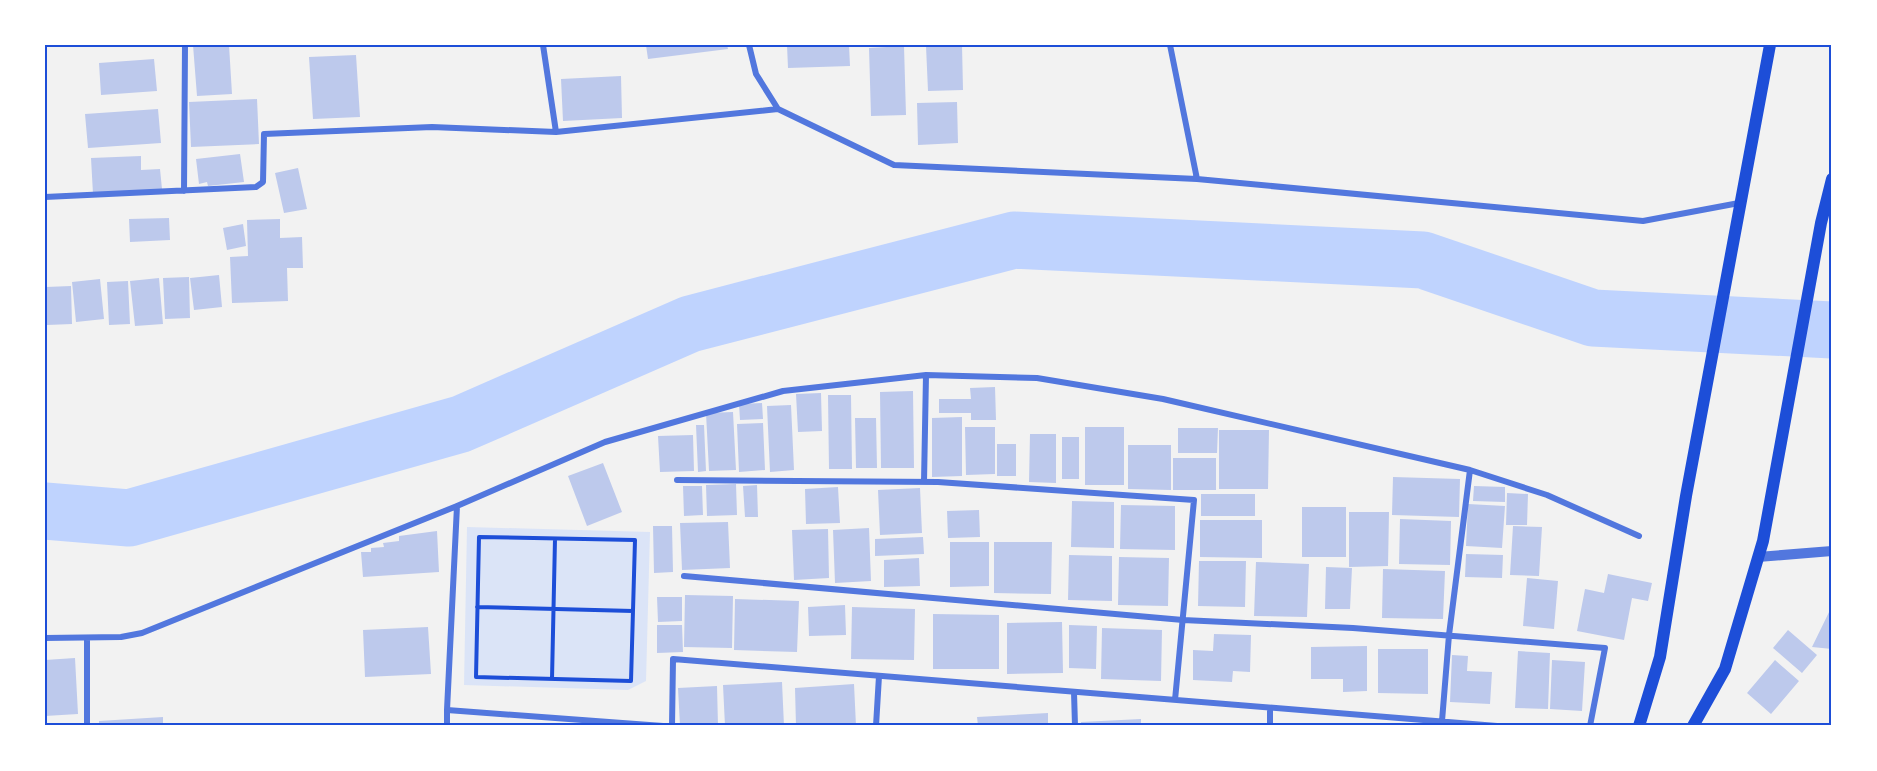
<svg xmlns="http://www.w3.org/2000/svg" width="1877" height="771" font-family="'DM Sans',sans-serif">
  <rect width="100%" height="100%" fill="#f2f2f2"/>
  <path fill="#dbe4f7" d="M467 527 650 532 646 681 628 690 464 685Z"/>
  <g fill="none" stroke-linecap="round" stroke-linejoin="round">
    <path stroke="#bfd3fe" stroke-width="57" d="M45 511 129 518 461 424 690 324 1014 240 1423 260 1593 318 1832 330"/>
  </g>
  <path fill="#bdc9ec" d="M193 45H229L232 94 197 96Z
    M646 45H727L728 49 648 59Z
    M787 45H849L850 66 788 68Z
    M945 45H962L963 90 928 91 926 46Z
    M904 46 906 115 871 116 869 48Z
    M356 55 360 117 313 119 309 57Z
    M154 59 157 91 101 95 99 63Z
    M621 76 622 118 563 121 561 79Z
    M257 99 259 144 191 147 189 102Z
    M957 102 958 143 918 145 917 103Z
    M158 109 161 143 88 148 85 114Z
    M240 154 244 182 208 186 207 182 199 184 196 159Z
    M141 156V170L160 169 162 189 93 194 91 158Z
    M298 168 307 209 284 213 275 173Z
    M169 218 170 240 130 242 129 219Z
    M280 219V238L302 237 303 268H287L288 301 232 303 230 257 248 256 247 220Z
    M243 224 246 246 227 250 223 228Z
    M219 275 222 307 194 310 190 278Z
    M189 277 190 318 165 319 163 278Z
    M159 278 163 324 135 326 130 281Z
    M100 279 104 319 76 322 72 282Z
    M128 281 130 324 109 325 107 282Z
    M71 286 72 324 47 325 46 287Z
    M995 387 996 420H971V413H939V399H971L970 388Z
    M913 391 914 468H881L880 392Z
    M821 393 822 431 798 432 796 394Z
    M828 395H851L852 469H829Z
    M762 403 763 419 740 420 739 404Z
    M791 405 794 470 770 472 767 406Z
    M733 412 736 470 709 471 706 413Z
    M962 417V476L932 477V418Z
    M855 418H876L877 468H856Z
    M763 423 765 470 739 472 737 424Z
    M696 425H704L706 471 698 472Z
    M965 427H995V474L966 475Z
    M1085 427H1124V485H1085Z
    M1178 428H1218L1217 453H1178Z
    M1219 430H1269L1268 489H1219Z
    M1030 434H1056V483L1029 482Z
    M693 435 694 471 660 472 658 436Z
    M1062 437H1079V479H1062Z
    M997 444H1016V476H997Z
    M1128 445H1171V490L1128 489Z
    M1173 458H1216V490H1173Z
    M603 463 622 512 587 526 568 476Z
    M1393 477 1460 479 1459 517 1392 515Z
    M736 484 737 515 707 516 706 485Z
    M757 485 758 517H745L743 486Z
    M683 486H702L703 515 684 516Z
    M1474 486 1505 487V502L1473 501Z
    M838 487 840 523 806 524 805 489Z
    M920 488 922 533 880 535 878 490Z
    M1507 493 1528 494 1527 525H1506Z
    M1201 494H1255V516H1201Z
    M1072 501 1114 502V548L1071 547Z
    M1468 504 1505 506 1502 548 1466 546Z
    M1121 505 1175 506V550L1120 549Z
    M1302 507H1346V557H1302Z
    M979 510 980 537 948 538 947 511Z
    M1349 512H1389L1388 566 1349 567Z
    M1400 519 1451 521 1450 565 1399 564Z
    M1200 520H1262V558L1200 557Z
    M728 522 730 568 682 570 680 523Z
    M653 526H672L673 572 654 573Z
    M1513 526 1542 527 1539 576 1510 575Z
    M869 528 871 581 835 583 833 530Z
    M828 529 829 578 794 580 792 530Z
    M437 531 439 572 363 577 361 552H371V548L384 547 383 543 399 541V536Z
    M923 537 924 554 875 556V539Z
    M950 542H989V586L950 587Z
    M994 542H1052L1051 594 994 593Z
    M1466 554 1503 555 1502 578 1465 577Z
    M1069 555 1112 556V601L1068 600Z
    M1119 557 1169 558 1168 606 1118 605Z
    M919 558 920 586 884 587V560Z
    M1199 561H1246L1245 607 1198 606Z
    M1256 562 1309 564 1307 617 1254 616Z
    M1326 567 1352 568 1350 609H1325Z
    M1383 569 1445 571 1443 619 1382 618Z
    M1608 574 1652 583 1648 601 1632 598 1624 640 1577 631 1585 589 1604 593Z
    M1527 578 1558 581 1554 629 1523 626Z
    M685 595 733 596 732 648 684 647Z
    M657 597H682V621L658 622Z
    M735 599 799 601 797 652 734 650Z
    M845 605 846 635 809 636 808 607Z
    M1832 606V649L1812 647Z
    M852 607 915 609 914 660 851 659Z
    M933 614 999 615V669H933Z
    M1062 622 1063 673 1007 674V623Z
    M657 625H682L683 652 657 653Z
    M1069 625 1097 626 1096 669 1069 668Z
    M428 627 431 674 365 677 363 630Z
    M1102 628 1162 630 1161 681 1101 679Z
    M1788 630 1817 655 1802 673 1773 648Z
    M1214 634 1251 635 1250 672 1233 671 1232 682 1193 680V650L1213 651Z
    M1367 646V691L1343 692V679H1311V647Z
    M1378 649H1428V694L1378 693Z
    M1518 651 1550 653 1548 709 1515 708Z
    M1452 655 1468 656 1467 671 1492 672 1490 704 1450 702Z
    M75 658 78 714 45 716V660Z
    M1552 660 1585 662 1582 711 1550 709Z
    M1775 660 1799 681 1771 714 1747 693Z
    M782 682 784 726H725L723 685Z
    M854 684 856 726H796L795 688Z
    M717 686 718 726H680L678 688Z
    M1048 713V726H978L977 717Z
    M163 717V726H99V721Z
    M1141 719V726H1081V722Z"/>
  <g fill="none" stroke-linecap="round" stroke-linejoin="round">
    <path stroke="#1d4ed8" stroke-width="4" d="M479 537 635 540 631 681 476 677Z
      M477 607 633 611
      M552 679 555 539"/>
    <path stroke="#5277de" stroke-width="6" d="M749 45 756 74 778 109 894 165 1197 179 1643 221 1739 203
      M1170 45 1197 179
      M556 132 778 109
      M184 191 185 45
      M45 197 256 187 263 182 264 134 432 127 556 132 543 45
      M677 480 938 482 1194 500 1175 700
      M924 482 926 375
      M457 506 447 710 663 726
      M684 576 1183 620 1353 628 1605 648 1590 726
      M45 638 121 637 142 633 457 506 605 442 783 391 926 375 1037 378 1163 399 1470 470 1547 495 1639 536
      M1074 692 1075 726
      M1270 708V726
      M1442 721 1449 635 1470 470
      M87 726V639
      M447 726V710
      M672 726 673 659 1497 726
      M876 726 879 676"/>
    <path stroke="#5277de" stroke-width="10" d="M1758 557 1832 551"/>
    <path stroke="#1d4ed8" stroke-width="12" d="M1639 726 1660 657 1686 496 1770 45
      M1693 726 1725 669 1763 541 1821 223 1832 179"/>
  </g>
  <rect width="1877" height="771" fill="none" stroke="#ffffff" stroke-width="93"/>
  <rect x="46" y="46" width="1784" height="678" fill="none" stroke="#1d4ed8" stroke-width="2"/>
</svg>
